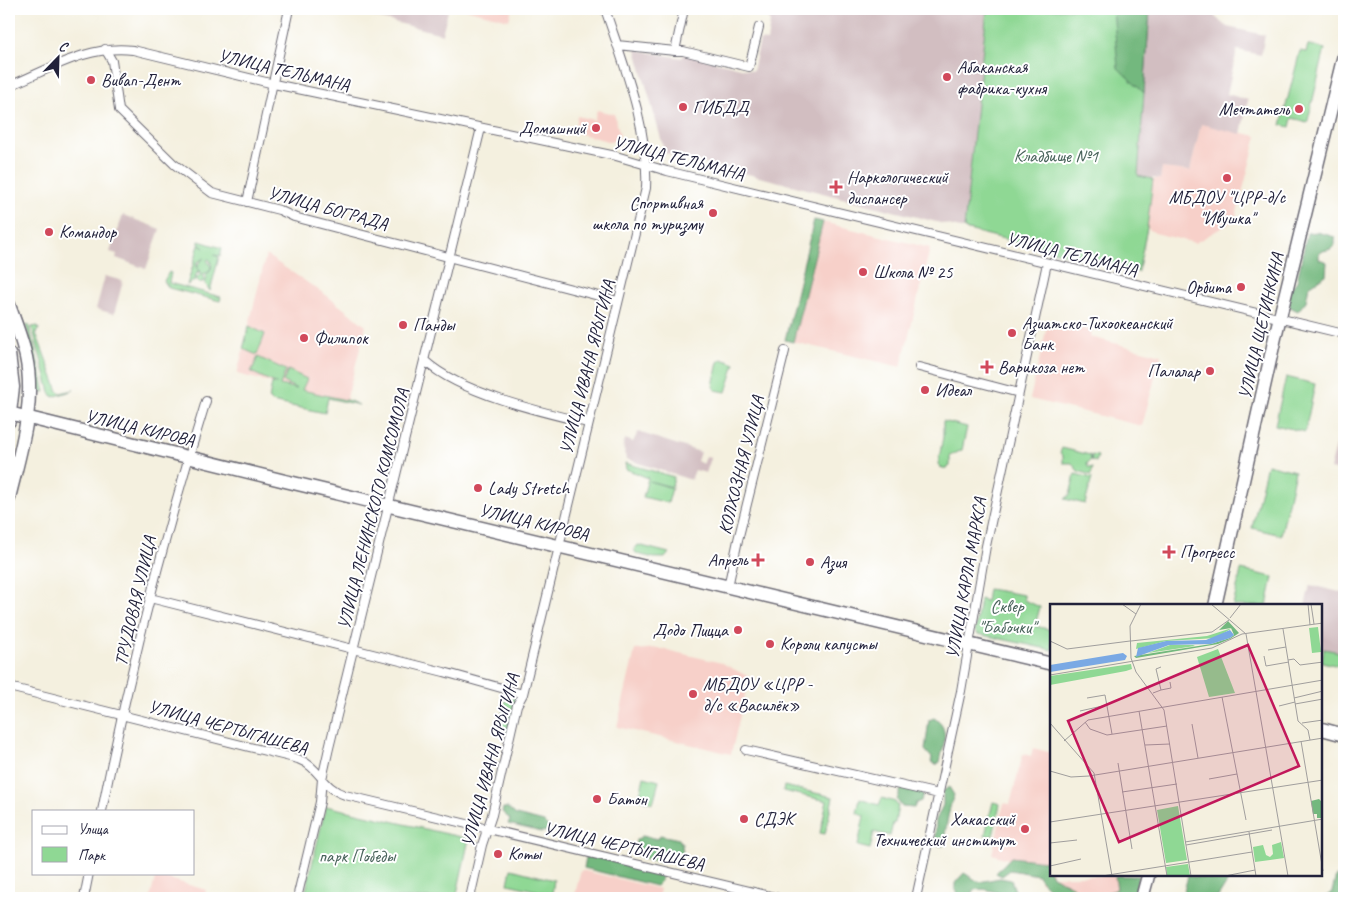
<svg xmlns="http://www.w3.org/2000/svg" width="1353" height="907" font-family="Caveat,sans-serif">
  <rect width="100%" height="100%" fill="#fff"/>
  <filter id="ink" filterUnits="userSpaceOnUse"><feTurbulence type="fractalNoise" baseFrequency=".02" numOctaves="2"/><feDisplacementMap in="SourceGraphic" scale="10" xChannelSelector="R" yChannelSelector="G"/><feConvolveMatrix kernelMatrix="1 2 1 2 8 2 1 2 1" color-interpolation-filters="sRGB"/></filter>
  <filter id="wash" filterUnits="userSpaceOnUse"><feTurbulence type="fractalNoise" baseFrequency=".0096" numOctaves="4" result="noise"/><feDisplacementMap in="SourceGraphic" scale="20" xChannelSelector="R" yChannelSelector="G"/><feGaussianBlur stdDeviation="1.12" result="paint"/><feColorMatrix in="noise" values="0 0 0 0 0 0 0 0 0 0 0 0 0 0 0 0 0 1.4 0 .05"/><feComposite in="paint" operator="in"/></filter>
  <g filter="url(#wash)">
    <rect width="100%" height="100%" fill="#f4f0df"/>
    <path fill="#f7d0c9" d="M465 9H512L509 20Z
      M597 110 614 114 620 135 611 142 574 132 577 116 594 120Z
      M1201 124 1257 136 1235 220 1195 243 1155 233 1147 228 1153 179H1160L1162 168 1190 171Z
      M814 220 930 248 901 367 785 340Z
      M266 255 326 295 366 326 346 401 237 374Z
      M1048 322 1091 331 1090 337 1161 355 1142 426 1030 399Z
      M658 648 722 663 749 677 731 754 617 727 635 650Z
      M1033 748 1052 753V876H1129L1123 898H1102L1082 892 1080 898 1059 887 1040 882 1041 869 992 854 1004 803 1010 804 1023 754 1031 756Z
      M581 870 660 889 658 898H574Z
      M156 875 206 890 204 898H150Z"/>
    <path fill="#d2bec1" d="M341 9H438L448 11 442 34Z
      M762 9H987L964 229 665 153 636 50 682 58 684 54 753 71 760 40 767 41 770 22Z
      M1150 9H1206L1227 27 1265 35 1261 55 1237 50 1227 94 1248 100 1241 134 1201 124 1190 171 1162 168 1160 179 1138 176Z
      M123 215 160 229 146 269 116 258 117 254 110 252Z
      M105 276 123 281 114 314 96 309Z
      M1344 415V472L1330 469Z
      M638 432 700 452 697 461 703 464 706 457 711 458 706 473 695 470 691 480 626 459 623 444 625 439 633 442Z
      M1310 585 1344 593V655L1322 650V606H1305Z"/>
    <path fill="#8fd894" stroke="#587d68" d="M987 9H1150L1138 176 1153 179 1147 228 1138 272 964 229Z
      M1308 45 1325 49 1308 120 1307 122 1292 118 1290 127 1281 125 1300 51 1306 52Z
      M199 241 222 248 220 256 214 255 219 257 210 291 205 283 207 278 205 275C213 271 213 266 209 259L207 260 211 267 209 272 203 274 205 281 199 283 196 278 202 273 198 269V264L204 258 196 263 199 273 196 274 195 280 187 285 199 245 204 248 199 244Z
      M169 272 171 273 169 283 221 297 220 301 169 288 164 281Z
      M29 325 45 392 37 391 32 346 26 326Z
      M38 326 39 329 36 333 58 391 60 393 74 390 53 397 50 392 32 327Z
      M249 326 265 334 257 355 243 349Z
      M258 357 286 370 280 385 297 389 283 382 288 370 307 379 302 390 350 401 359 405 328 398 325 413 272 402 269 399 272 383 277 384 251 372Z
      M722 359 735 364 726 392 715 390 713 386 718 362Z
      M1286 377 1315 384 1305 432 1275 425Z
      M943 421 967 427 962 450 950 456V466L946 469 940 467 938 464 943 437Z
      M1062 448 1090 455 1091 460 1092 455 1098 456 1096 462 1091 460 1087 463 1088 467 1093 468 1091 475 1078 471 1072 463H1063V456L1060 453Z
      M625 463 674 477 672 487 649 481 672 488 668 503 643 497 648 478 626 469Z
      M1267 464 1295 471 1281 535 1252 528Z
      M1075 474 1092 478 1085 504 1065 499 1070 495Z
      M638 545 669 553 665 558H654L637 554 634 550Z
      M1241 570 1273 577 1267 606H1233Z
      M988 589 1024 595V600L1040 607 1035 626 1052 630V650L978 634 975 631 980 599 986 601Z
      M1324 649 1344 653 1343 667 1322 662Z
      M504 693 514 696 515 701 507 735 494 730V727L499 725 506 699 502 697Z
      M644 777 659 781 653 803 639 799Z
      M784 786 833 797 825 834 820 833 827 801 783 791Z
      M882 798 895 802 898 806 895 823H893L890 836 874 832 870 849 858 846 864 816 857 813 860 799 879 805Z
      M993 802 1000 804 993 836 985 835Z
      M326 806 469 839 456 898H304Z
      M511 869 554 880 552 894 508 884Z"/>
    <path fill="#73b87e" stroke="#4a6d5c" d="M1113 9H1150L1144 93 1118 68Z
      M814 220 823 222 793 342 785 340Z
      M1317 232 1335 237V245L1331 249 1319 252V259L1327 262 1326 275 1309 286 1306 301 1298 311 1290 307 1288 292 1297 281 1307 233Z
      M934 718C951 728 943 746 940 762L936 765 931 762 932 758 925 750 929 720Z
      M949 787 954 795C947 814 947 826 943 846L935 845 936 820 943 805V791Z
      M901 789 921 792 923 795 921 801 916 803 914 808 902 807 897 800Z
      M503 808H508L516 815 544 822 551 830 542 832 508 824 510 819 502 812Z
      M660 835 679 839 682 844 683 855 674 861 659 862 637 856 635 853 636 840 642 836 658 839Z
      M586 857 601 858 661 874V881L656 886 584 868Z
      M1011 857 1045 861 1052 876 1074 887 1084 897C1095 893 1106 895 1117 889L1115 876H1138L1134 898H1056C1053 888 1042 885 1038 875L1010 870 1002 876 996 873Z
      M964 873 979 882 1000 878 1011 880 1017 896 1021 898C1004 898 990 886 974 890L971 898H961L955 889V883Z
      M1188 876 1213 879 1215 876H1231L1218 897 1182 898Z
      M1336 876 1344 878V898H1324L1332 892Z"/>
  </g>
  <g filter="url(#ink)">
    <g fill="none" stroke-linecap="round" stroke-linejoin="round">
      <g stroke="#6c6a74" stroke-width="10">
        <path id="minor" d="M617 45 675 51 684 9
          M105 49 112 61 119 110 174 164 212 193 279 210 294 217 618 301
          M675 51H683L749 67 759 27
          M9 86C48 70 89 44 133 50L274 84 616 156 667 171 1344 334
          M247 202 289 9
          M425 361C460 393 541 412 588 423
          M919 367 1019 393
          M728 587 738 540 785 351
          M150 598 444 672 523 694
          M9 687 298 759C320 767 322 788 345 795L779 898
          M746 750 939 794
          M102 811C129 673 164 535 206 401
          M84 898 89 873
          M297 898 320 802 322 779 329 748 481 128
          M470 898 482 845 492 815 517 705 523 694 540 625 646 188C649 127 624 66 605 9
          M916 898 961 691 986 546 1047 263"/>
      </g>
      <g stroke="#6c6a74" stroke-width="15">
        <path id="primary" d="M9 305C15 322 22 339 26 357 36 404 20 452 9 498
          M9 354 13 387 9 421
          M9 413 285 481 1052 664
          M1215 606 1276 333 1344 55
          M1322 729 1344 735
          M1142 898 1148 876"/>
      </g>
      <use href="#minor" stroke="#fff" stroke-width="8"/>
      <use href="#primary" stroke="#fff" stroke-width="12"/>
    </g>
  </g>
  <g fill="#d1495b" stroke="#fff" stroke-width="2">
    <circle cx="947" cy="77" r="5"/>
    <circle cx="91" cy="80" r="5"/>
    <circle cx="683" cy="107" r="5"/>
    <circle cx="1299" cy="109" r="5"/>
    <circle cx="596" cy="128" r="5"/>
    <circle cx="1227" cy="178" r="5"/>
    <path d="M833.5 179.5h5v5h5v5h-5v5h-5v-5h-5v-5h5z"/>
    <circle cx="713" cy="213" r="5"/>
    <circle cx="49" cy="232" r="5"/>
    <circle cx="863" cy="272" r="5"/>
    <circle cx="1241" cy="287" r="5"/>
    <circle cx="403" cy="325" r="5"/>
    <circle cx="1012" cy="333" r="5"/>
    <circle cx="304" cy="338" r="5"/>
    <path d="M984.5 359.5h5v5h5v5h-5v5h-5v-5h-5v-5h5z"/>
    <circle cx="1210" cy="371" r="5"/>
    <circle cx="925" cy="390" r="5"/>
    <circle cx="478" cy="488" r="5"/>
    <path d="M1166.5 544.5h5v5h5v5h-5v5h-5v-5h-5v-5h5z"/>
    <path d="M755.5 552.5h5v5h5v5h-5v5h-5v-5h-5v-5h5z"/>
    <circle cx="810" cy="562" r="5"/>
    <circle cx="738" cy="630" r="5"/>
    <circle cx="770" cy="644" r="5"/>
    <circle cx="693" cy="694" r="5"/>
    <circle cx="597" cy="799" r="5"/>
    <circle cx="744" cy="819" r="5"/>
    <circle cx="1025" cy="829" r="5"/>
    <circle cx="498" cy="854" r="5"/>
  </g>
  <g text-anchor="middle" dominant-baseline="central" stroke-width="4" stroke-linejoin="round" paint-order="stroke">
    <g font-size="18" fill="#22223b" stroke="#fff" text-anchor="start">
      <text x="957" y="67">Абаканская<tspan x="957" dy="21">фабрика-кухня</tspan></text>
      <text x="101" y="80">Вивап-Дент</text>
      <text x="693" y="107">ГИБДД</text>
      <text x="1289" y="109" text-anchor="end">Мечтатель</text>
      <text x="586" y="128" text-anchor="end">Домашний</text>
      <text x="847" y="177">Наркологический<tspan x="847" dy="21">диспансер</tspan></text>
      <text x="1227" y="197" text-anchor="middle">МБДОУ "ЦРР-д/с<tspan x="1227" dy="21">"Ивушка"</tspan></text>
      <text x="703" y="203" text-anchor="end">Спортивная<tspan x="703" dy="21">школа по туризму</tspan></text>
      <text x="59" y="232">Командор</text>
      <text x="873" y="272">Школа № 25</text>
      <text x="1231" y="287" text-anchor="end">Орбита</text>
      <text x="1022" y="323">Азиатско-Тихоокеанский<tspan x="1022" dy="21">Банк</tspan></text>
      <text x="413" y="325">Панды</text>
      <text x="314" y="338">Филипок</text>
      <text x="998" y="367">Варикоза нет</text>
      <text x="1200" y="371" text-anchor="end">Палалар</text>
      <text x="935" y="390">Идеал</text>
      <text x="488" y="488">Lady Stretch</text>
      <text x="1180" y="552">Прогресс</text>
      <text x="748" y="560" text-anchor="end">Апрель</text>
      <text x="820" y="562">Азия</text>
      <text x="728" y="630" text-anchor="end">Додо Пицца</text>
      <text x="780" y="644">Короли капусты</text>
      <text x="703" y="684">МБДОУ «ЦРР -<tspan x="703" dy="21">д/с «Василёк»</tspan></text>
      <text x="607" y="799">Батон</text>
      <text x="754" y="819">СДЭК</text>
      <text x="1015" y="819" text-anchor="end">Хакасский<tspan x="1015" dy="21">Технический институт</tspan></text>
      <text x="508" y="854">Коты</text>
    </g>
    <g font-size="18" fill="#22223b" stroke="#fff">
      <text transform="translate(284 70) rotate(13)">УЛИЦА ТЕЛЬМАНА</text>
      <text transform="translate(679 158) rotate(14)">УЛИЦА ТЕЛЬМАНА</text>
      <text transform="translate(328 208) rotate(15)">УЛИЦА БОГРАДА</text>
      <text transform="translate(1072 254) rotate(14)">УЛИЦА ТЕЛЬМАНА</text>
      <text transform="translate(1261 326) rotate(-77)">УЛИЦА ЩЕТИНКИНА</text>
      <text transform="translate(587 367) rotate(-76)">УЛИЦА ИВАНА ЯРЫГИНА</text>
      <text transform="translate(140 428) rotate(13)">УЛИЦА КИРОВА</text>
      <text transform="translate(741 465) rotate(-76)">КОЛХОЗНАЯ УЛИЦА</text>
      <text transform="translate(373 509) rotate(-76)">УЛИЦА ЛЕНИНСКОГО КОМСОМОЛА</text>
      <text transform="translate(534 522) rotate(13)">УЛИЦА КИРОВА</text>
      <text transform="translate(966 578) rotate(-80)">УЛИЦА КАРЛА МАРКСА</text>
      <text transform="translate(135 601) rotate(-77)">ТРУДОВАЯ УЛИЦА</text>
      <text transform="translate(228 727) rotate(15)">УЛИЦА ЧЕРТЫГАШЕВА</text>
      <text transform="translate(490 760) rotate(-75)">УЛИЦА ИВАНА ЯРЫГИНА</text>
      <text transform="translate(624 846) rotate(13)">УЛИЦА ЧЕРТЫГАШЕВА</text>
    </g>
    <g font-size="18" fill="#48625a" stroke="#fff">
      <text x="1056" y="156">Кладбище №1</text>
      <text x="1007" y="606">Сквер<tspan x="1007" dy="21">"Бабочки"</tspan></text>
      <text x="357" y="856">парк Победы</text>
    </g>
  </g>
  <g transform="translate(1050 604)">
    <rect width="272" height="272" fill="#f4f0df"/>
    <path d="M268 23 271 48 262 49 259 24ZM182 24 166 34 116 37 86 45 87 39 157 32ZM120 41H143L145 42 98 49ZM168 45 185 89 159 93 147 53ZM81 60 82 65 76 67 0 81V72ZM128 202 137 256 116 259 107 206ZM231 238 234 254 205 258 203 243 213 241 216 251 220 253 223 250 222 241ZM138 260 140 272H117L116 263Z" fill="#8fd894"/>
    <path d="M178 17 189 29 180 35 168 40 86 54 84 52 161 40 180 34 184 31 181 24 169 26ZM269 195 272 198V214H267V210H263L261 197Z" fill="#73b87e"/>
    <path d="M180 26 184 31 180 34 161 40 119 41 86 53 88 44 116 37 156 36ZM73 49 77 52 75 56 0 68V61Z" fill="#7aa9e4"/>
    <path fill="none" stroke="#a09e9d" stroke-width="1" d="M72 0 86 10M91 0 80 22 81 54 86 68 114 106 141 272M161 0 196 30 238 272M258 0 260 21M261 0 264 20M180 14 191 0M233 25 248 117 258 126 260 136M0 37 17 45 80 37M81 37 162 28 179 16M218 46 236 43M214 52 216 62 239 58M238 56 244 55 250 61 273 58M0 71 162 44 192 30 273 19M111 86 121 84 120 78M103 89 111 86 106 65 111 63M172 93 196 216M37 94 55 91 62 130M244 94 273 87M245 100 273 95M229 102 245 98M30 107 57 101M89 107 117 272M35 118 40 125 57 131 117 122M0 119 44 169 62 272M252 119 273 116M142 120 148 154M14 137 38 116 273 76M251 137 273 267M95 141 120 140M68 159 82 245M0 167 21 173 39 172 273 134M159 175 187 170M72 188 127 180M0 218 273 176M199 228 206 272M135 238 273 215M0 239 27 236M136 241 222 226M0 262 31 255M52 272 202 248M175 272 205 266"/>
    <path fill="#c2185b" fill-opacity="0.15" stroke="#c2185b" stroke-width="2.5" d="M198 41 249 162 69 238 18 117Z"/>
    <rect width="272" height="272" fill="none" stroke="#22223b" stroke-width="2.5"/>
  </g>
  <rect width="1353" height="907" fill="none" stroke="#fff" stroke-width="30"/>
  <rect x="32" y="810" width="162" height="65" fill="#ffffff" stroke="#a7a7b1"/>
  <rect x="42" y="826" width="25" height="8" fill="#ffffff" stroke="#a7a7b1"/>
  <text x="78" y="834" font-size="15" fill="#22223b">Улица</text>
  <rect x="42" y="847" width="25" height="15" fill="#8fd894" stroke="#a7a7b1"/>
  <text x="78" y="860" font-size="15" fill="#22223b">Парк</text>
  <g transform="translate(58 58) rotate(23)" stroke="#ffffff" stroke-width="4" paint-order="stroke">
  <path d="M0-4L9 19L0 12L-9 19Z" fill="#22223b"/>
  <text y="-8" font-size="14" font-weight="bold" text-anchor="middle" fill="#22223b">С</text>
  </g>
</svg>
